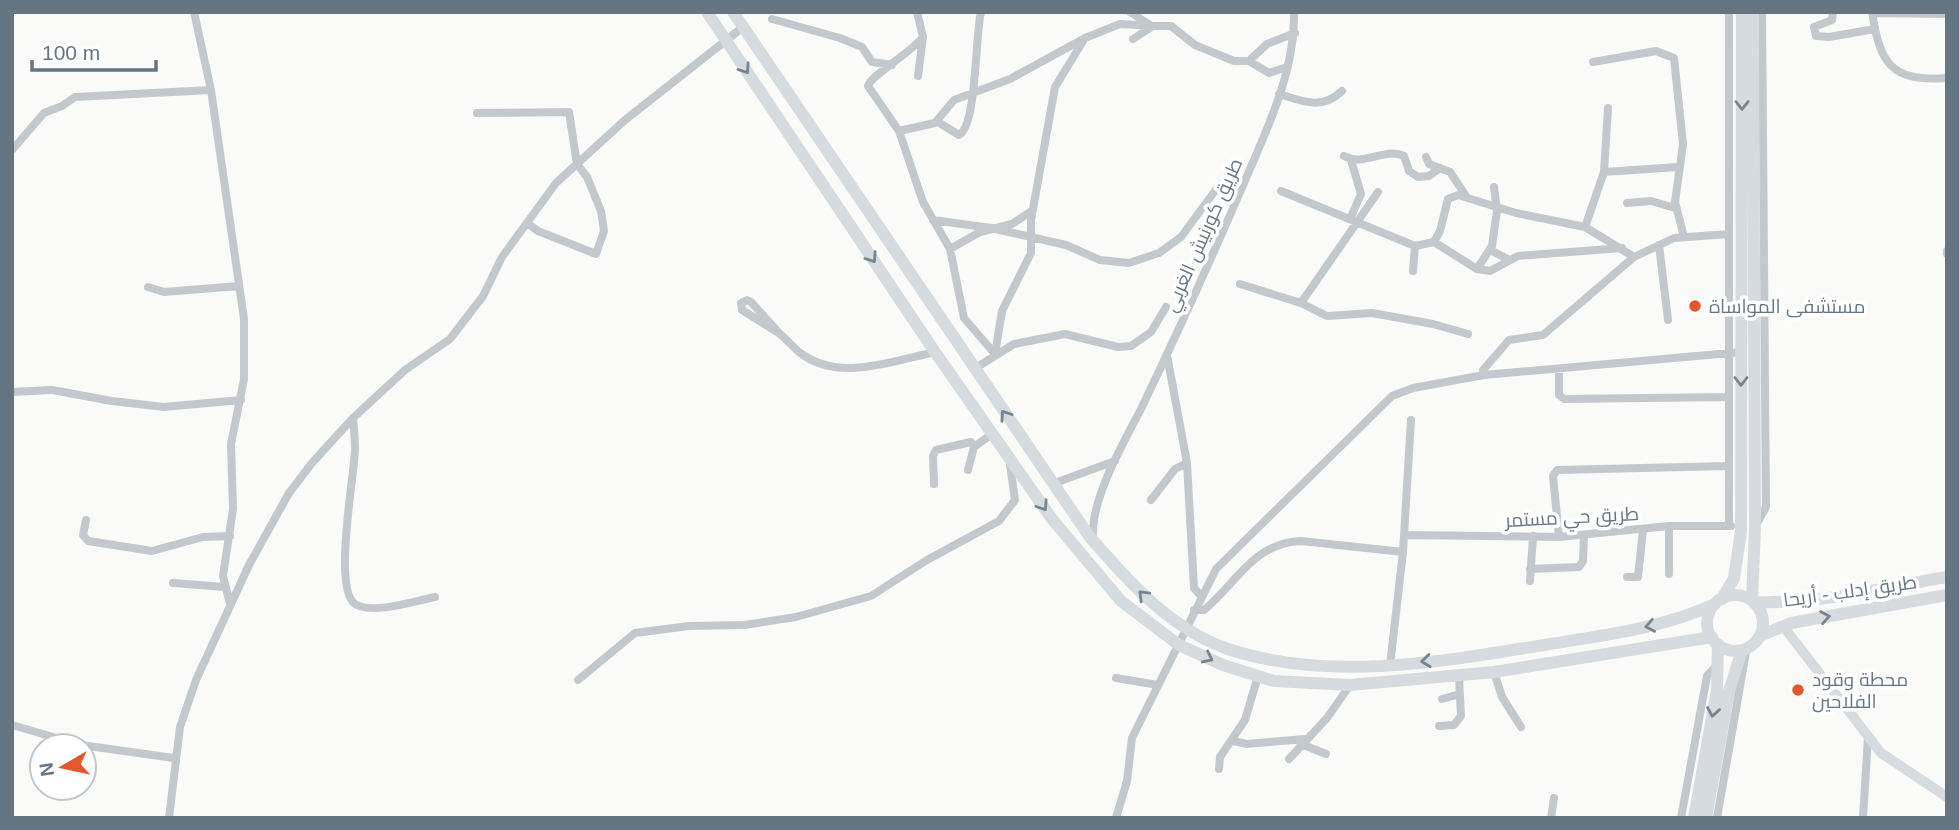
<svg xmlns="http://www.w3.org/2000/svg" width="1959" height="830" font-family="Arial,Cairo,sans-serif">
  <rect width="100%" height="100%" fill="#fafaf8"/>
  <g fill="none" stroke-linecap="round" stroke-linejoin="round">
    <path stroke="#c3c8cc" stroke-width="8" d="M194 12 211 90 244 319V379L231 444 233 509 223 576 230 604
      M917 12 923 37 918 76
      M1130 12 1150 25
      M1833 12 1832 20 1814 27 1816 36 1829 37 1875 29
      M1872 12C1880 64 1891 82 1947 78
      M1872 13 1947 14
      M772 19 840 38 862 47 872 62 892 65
      M923 37C912 52 870 76 868 86L899 131 923 202 950 249 964 318 995 354
      M1133 39 1153 26H1171L1195 45 1234 61H1249L1269 73 1287 67
      M1249 61 1267 44 1295 33
      M1593 62 1656 51 1674 58 1683 144 1675 202 1684 237
      M1279 94C1304 102 1322 110 1342 91
      M477 113 569 112 577 164 587 177 601 211 604 231 596 254 538 231 527 223
      M938 122 959 135C977 126 975 35 981 12
      M899 131 935 123 954 100 1010 79 1085 38 1120 24 1153 26
      M12 150 44 113 62 106 75 97 211 90
      M1344 156C1365 167 1384 147 1404 156L1409 171 1418 177 1429 176 1440 168
      M1426 157 1429 164 1450 172 1466 196
      M1604 172 1678 167
      M1281 191 1415 246 1434 242 1440 231 1448 199 1458 195 1516 213 1585 227 1634 257
      M1627 203 1651 201 1675 208
      M1350 219 1361 194 1351 160
      M933 220 991 228 1066 245 1100 260 1129 263 1159 253 1181 237 1220 184 1244 182
      M1585 227 1604 172 1608 108
      M1434 242 1477 269 1490 271 1518 256 1622 248
      M1659 245 1668 320
      M950 249 980 232 1012 224 1033 210
      M1490 250 1508 259
      M1947 251V254
      M1477 269 1492 246 1497 211 1494 187
      M1413 271 1415 246
      M1240 284 1301 303 1327 316 1372 313 1433 324 1468 334
      M148 287 164 292 239 286
      M747 300 751 302 779 333 742 310 741 303Z
      M1301 303 1378 192
      M779 333C786 339 792 346 799 352 838 383 892 361 935 352
      M995 354 1002 311 1031 253V220L1055 87 1085 38
      M1167 355 1187 463 1194 588 1201 596
      M974 369 1014 344 1065 334 1118 347 1131 346 1151 332 1166 307
      M1559 369V395L1564 399 1727 397
      M1484 375 1483 370 1509 340 1543 335 1634 257 1674 238 1729 234
      M12 392 52 390 112 401 164 407 241 400
      M353 418C354 428 355 439 355 450 354 477 333 589 355 604 372 615 415 601 435 597
      M968 470 974 447 993 433
      M934 484 933 456 936 450 971 442 974 447
      M1052 484 1115 461
      M1151 500 1175 469 1187 463
      M86 520 83 535 88 541 152 551 203 537 230 536
      M1756 525 1766 507 1762 12
      M1729 526V12
      M1404 535 1559 537 1669 526H1731
      M1093 537C1091 498 1123 444 1141 409 1176 336 1209 264 1241 190 1265 133 1295 75 1294 12
      M1559 537 1553 476 1557 470 1728 466
      M1530 569 1579 567 1583 561 1584 535
      M1669 574V526
      M1627 577H1638L1643 530
      M1530 581 1533 536
      M173 583 225 587
      M1194 610H1204C1237 583 1253 543 1301 541L1403 552
      M1390 665 1403 552 1411 420
      M1494 672 1502 697 1521 727
      M1116 678 1158 685
      M578 680 635 633 689 626 744 625 796 617 871 596 927 560 999 521 1015 500 1010 465
      M1442 699 1460 694
      M12 725 81 745 174 758
      M1439 726 1454 725 1461 716 1459 677
      M1233 741 1247 744 1305 739
      M1301 744 1326 754
      M1289 759 1327 718 1350 685
      M1219 769 1220 757 1245 720 1258 676
      M169 818 180 727 196 680 249 565 289 493 312 463 353 418 405 370 450 339 483 296 502 257 556 183 625 120 743 27
      M1116 818 1127 781 1132 738 1216 569 1392 396 1413 388 1484 375 1741 352
      M1551 818 1554 798
      M1681 818 1707 676 1717 665
      M1717 818 1746 652
      M1863 818 1868 737"/>
    <path stroke="#d6dbdf" stroke-width="10" d="M1783 626 1881 753 1947 797"/>
    <path stroke="#d6dbdf" stroke-width="12" d="M707 12 935 352 1052 519 1121 601 1179 645 1223 665 1274 681 1350 685 1494 672 1712 637
      M733 12 1089 536C1128 581 1170 629 1228 649 1331 683 1446 661 1550 644 1606 635 1663 628 1715 604
      M1707 623a28 28 0 1 1 56 0a28 28 0 1 1-56 0Z
      M1722 599 1734 578 1741 531 1742 12
      M1752 600 1755 528 1753 12
      M1754 602C1819 604 1883 588 1947 577
      M1760 636 1791 623 1947 595
      M1694 818 1717 690 1718 644
      M1706 818 1729 691 1742 650"/>
  </g>
  <defs><path id="oneway-chevron" d="M-2-3.5L2.5 0L-2 3.5" fill="none" stroke-width="1.6" stroke-linecap="round" stroke-linejoin="round" transform="scale(1.75)"/></defs>
  <g stroke="#768591">
    <use href="#oneway-chevron" transform="translate(745 69) rotate(56)"/>
    <use href="#oneway-chevron" transform="translate(1742 105) rotate(90)"/>
    <use href="#oneway-chevron" transform="translate(872 258) rotate(56)"/>
    <use href="#oneway-chevron" transform="translate(1741 381) rotate(90)"/>
    <use href="#oneway-chevron" transform="translate(1005 415) rotate(-124)"/>
    <use href="#oneway-chevron" transform="translate(1043 506) rotate(56)"/>
    <use href="#oneway-chevron" transform="translate(1143 595) rotate(-135)"/>
    <use href="#oneway-chevron" transform="translate(1825 617) rotate(-10)"/>
    <use href="#oneway-chevron" transform="translate(1650 626) rotate(169)"/>
    <use href="#oneway-chevron" transform="translate(1208 658) rotate(26)"/>
    <use href="#oneway-chevron" transform="translate(1426 661) rotate(174)"/>
    <use href="#oneway-chevron" transform="translate(1713 712) rotate(100)"/>
  </g>
  <g fill="#e4572e" stroke="#fff" stroke-width="2.5">
    <circle cx="1695" cy="306" r="7"/>
    <circle cx="1798" cy="690" r="7"/>
  </g>
  <g text-anchor="middle" dominant-baseline="central" stroke-width="7" stroke-linejoin="round" paint-order="stroke">
    <g font-size="19" fill="#657683" stroke="#fff">
      <text transform="translate(1203 235) rotate(-66)">طريق كورنيش الغربي</text>
      <text transform="translate(1572 517) rotate(-3)">طريق حي مستمر</text>
      <text transform="translate(1850 591) rotate(-8)">طريق إدلب - أريحا</text>
    </g>
    <g font-size="19" fill="#657683" stroke="#fff" text-anchor="start">
      <text x="1709" y="306">مستشفى المواساة</text>
      <text x="1812" y="679">محطة وقود<tspan x="1812" dy="22">الفلاحين</tspan></text>
    </g>
  </g>
  <rect width="1959" height="830" fill="none" stroke="#657683" stroke-width="28"/>
  <g transform="translate(63 767) rotate(261)"><circle r="33" fill="#ffffff" stroke="#c1c8cd" stroke-width="2"/>
  <path d="M0-5L12 26L0 18L-12 26Z" fill="#e4572e"/>
  <text y="-10" font-size="19" font-weight="bold" text-anchor="middle" fill="#657683">N</text>
  </g>
  <path d="M32 60v10h124v-10" fill="none" stroke="#657683" stroke-width="3.5"/>
  <text x="42" y="60" font-size="21" fill="#657683" stroke="#ffffff" stroke-width="5" paint-order="stroke">100 m</text>
</svg>
